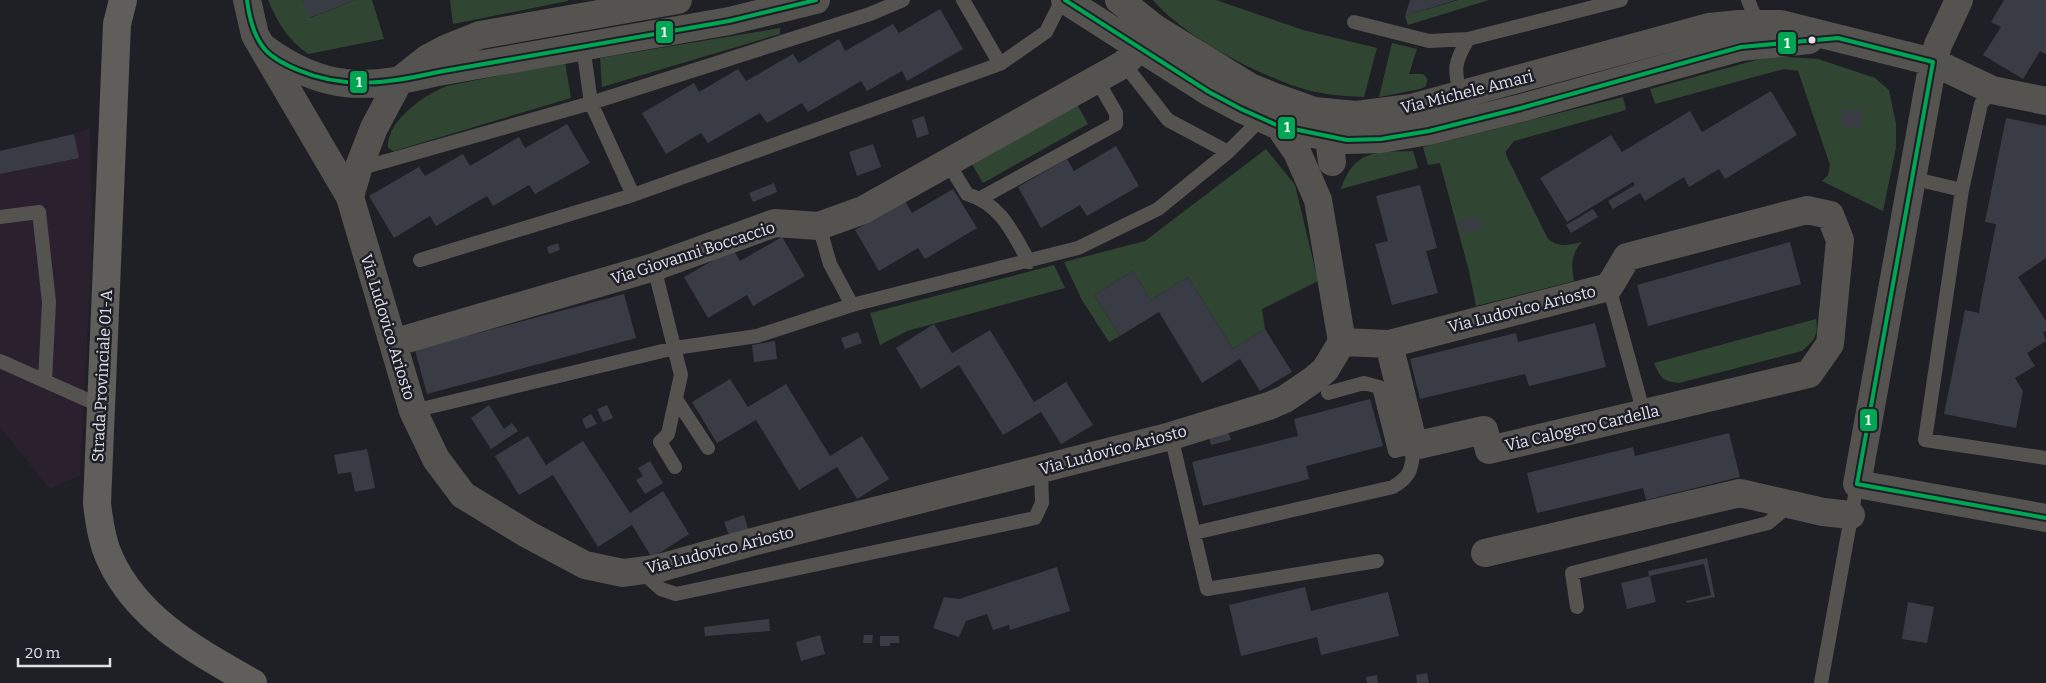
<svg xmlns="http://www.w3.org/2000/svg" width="2046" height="683" font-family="Bitter,serif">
  <rect width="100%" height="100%" fill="#1f2025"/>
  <path fill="#2b212e" d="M90 128 92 247 80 475 50 489 0 427V151L74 134Z"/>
  <path fill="#314533" d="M268 0H302L310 18 356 0H372L384 39 308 54C288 40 277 22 268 0Z
    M450 0H568V1L453 24Z
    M1153 0H1216L1303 30 1377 48 1364 97C1345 96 1326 95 1307 90 1261 77 1184 37 1153 0Z
    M1458 0H1489L1408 25 1405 16Z
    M780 28V34L602 87 600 58Z
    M1392 43 1417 49 1409 74H1423C1428 78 1428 81 1425 87L1420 89 1379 97Z
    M1771 56 1818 59 1875 78 1889 90 1896 124V147L1883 211 1822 181 1828 175 1830 165 1798 71 1784 69 1655 104 1650 89Z
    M565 62 571 98 394 151 388 148C386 121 425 94 447 86Z
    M1623 97 1626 110 1514 141 1506 151V155L1548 239C1559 248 1569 245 1582 242 1571 254 1571 265 1574 281L1476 306 1469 271 1440 163 1428 165 1423 147Z
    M1075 101 1088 124 983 183 970 161Z
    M1266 149 1295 185 1318 281 1262 309 1265 329 1233 349 1188 277 1151 300 1133 271 1094 295 1120 336 1109 342 1082 300 1064 262 1145 241Z
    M1413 151 1418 168 1341 189C1354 149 1377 152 1413 151Z
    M1054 265 1065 288 907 331 880 345 870 313Z
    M1816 319C1819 335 1814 341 1802 351L1679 383C1662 381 1661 378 1654 363Z"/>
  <path fill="#3a3c45" d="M302 0H356L309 18Z
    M1410 0H1456L1405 16Z
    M2004 0H2046V53L2045 54 2040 51 2023 79 1983 55 2001 27 1991 22Z
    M940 9 963 49 907 81 902 71 867 91 861 81 808 112 802 103 767 123 760 113 708 143 701 133 666 154 642 113 694 83 699 92 738 69 746 81 793 54 799 63 839 39 845 51 893 24 899 33Z
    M1771 91 1797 135 1725 179 1719 169 1689 187 1684 177 1645 201 1640 193 1613 209 1608 201 1635 185 1633 182 1567 222 1540 178 1611 135 1622 152 1690 111 1702 132Z
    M1843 109 1863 111 1860 128 1841 126Z
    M924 116 929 134 917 138 912 120Z
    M2006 118 2046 126V258L2018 277 2046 321V331L2043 332 2046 341 2027 353 2035 366 2015 378 2023 391 2016 428 1944 414 1965 310 1979 313 1981 300 1996 224 1985 222Z
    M567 124 590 163 535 194 529 185 493 206 487 196 436 226 430 216 394 238 369 196 419 167 425 176 463 154 470 166 519 137 525 148Z
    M74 134 79 158 0 174V151Z
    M873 144 881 167 857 176 849 152Z
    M1116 146 1139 186 1087 216 1080 205 1041 228 1018 187 1067 159 1074 171Z
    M774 183 777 192 753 202 749 193Z
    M1420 185 1437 248 1426 251 1438 293 1392 305 1375 244 1388 241 1376 196Z
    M953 189 977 228 925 259 918 248 879 271 855 230 905 201 912 213Z
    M1593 209 1598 217 1571 233 1566 225Z
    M1479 216 1482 229 1461 233 1458 220Z
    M782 237 805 276 753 306 747 295 708 318 684 277 733 249 740 261Z
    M1790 242 1801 284 1648 326 1637 285Z
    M558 243 560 250 549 254 547 247Z
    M1133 271 1151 300 1188 277 1233 349 1265 329 1292 372 1260 391 1240 359 1202 383 1159 312 1120 336 1094 295Z
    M624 294 636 338 427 394 415 350Z
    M1595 323 1606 367 1529 386 1525 374 1420 399 1410 359 1516 333 1518 342Z
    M934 324 952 353 990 330 1034 402 1066 382 1093 425 1061 444 1041 412 1003 435 959 365 921 389 896 348Z
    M858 332 862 343 845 349 841 338Z
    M775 341 777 359 754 362 752 345Z
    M730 379 748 407 786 384 830 456 862 436 889 479 857 499 837 467 799 490 756 420 717 443 692 402Z
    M1370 399 1383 446 1306 466 1309 479 1203 506 1192 462 1298 436 1294 419Z
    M489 405 504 429 512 423 518 431 491 449 471 418Z
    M607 405 613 418 603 422 597 409Z
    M591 414 597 424 586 429 582 419Z
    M1228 431 1231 440 1211 445 1209 436Z
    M1729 433 1740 477 1646 500 1643 488 1537 513 1527 473 1633 447 1635 456Z
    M528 436 546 465 583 441 630 513 663 491 689 534 652 558 632 525 598 547 553 475 519 495 495 456Z
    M367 449 375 488 355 492 351 472 338 474 334 455Z
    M650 461 663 483 645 494 636 480 643 476 638 468Z
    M744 515 748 529 729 535 724 522Z
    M1707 558 1715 597 1687 603 1686 601 1711 595 1704 564 1649 576 1648 571Z
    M1057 567 1070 611 1010 630 1009 625 993 630 987 614 966 621 959 637 933 628 944 597 959 599Z
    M1650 576 1656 602 1627 609 1621 583Z
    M1305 587 1311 611 1388 592 1399 636 1321 655 1317 637 1241 656 1229 605Z
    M1908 602 1934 607 1927 643 1902 639Z
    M769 619 770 631 705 636 704 627Z
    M820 635 825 654 801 661 796 642Z
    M864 635H873L872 643H863Z
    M880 636H899V643H890V646H880Z
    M1427 673 1429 683H1417L1416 675Z
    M1377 675 1378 683H1367L1366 677Z"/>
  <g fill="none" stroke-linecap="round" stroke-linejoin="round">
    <path stroke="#55534f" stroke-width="14" d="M963 0 1000 64
      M1748 0 1758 24
      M1354 22 1429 41 1468 39 1621 0
      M583 46 591 103 633 195
      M1124 64 1168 120 1228 152 1262 118
      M1460 95C1454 68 1454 63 1468 39
      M948 163 967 194C1001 204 1013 233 1029 262
      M358 169 591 103 870 14 903 0
      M1911 178 1962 190 1925 440 2046 458
      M1962 190 1981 104 1992 90
      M981 198 1116 124V113L1097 80
      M0 217 39 212 49 302 45 381
      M819 226 830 264 852 305
      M420 260 633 195 1000 64 1046 32 1062 0
      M654 267 681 375 668 434 660 442 675 467
      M1609 287 1644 414
      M0 361 101 406
      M676 399 708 448
      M413 411 675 348 757 336 852 305 1078 248 1158 209 1228 152
      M1171 436 1207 589 1377 561
      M1194 533 1393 487C1413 475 1411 468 1414 446L1395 451 1379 387 1364 383 1328 393
      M641 571 661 589 676 594 1035 518 1042 503 1041 469
      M1577 607 1572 573 1768 523 1791 504
      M1821 683 1857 484"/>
    <path stroke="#55534f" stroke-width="28" d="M247 0 255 35 350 197
      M678 0 480 35 445 49 428 58 399 81 374 128 358 169 350 197 413 411 436 459 463 495 527 534 585 565 623 573 660 568 752 542 1171 436 1269 406 1285 399 1313 380 1325 370 1342 342 1318 200 1297 152 1279 126
      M1065 0 1209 92 1241 109 1279 126 1318 135 1347 140 1381 139 1429 131 1521 108 1741 47 1809 40
      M1119 0 1156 29 1250 87 1272 96 1314 111 1356 115 1411 108 1709 27 1739 24H1781L1933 62 1992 90 2046 101
      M1959 0 1938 45 1933 62 1857 484 2046 518
      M264 48C325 93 367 89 438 72L729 21 816 0
      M1323 120 1329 137 1332 162
      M1342 342 1389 344 1609 287 1627 257 1807 210 1830 215 1840 240 1830 344 1809 374 1489 450 1484 430 1414 446 1389 344
      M393 343 654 267 775 223 819 226 863 210 1124 64 1156 29
      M1485 553 1740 493 1823 512 1851 515"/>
    <path stroke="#605e5a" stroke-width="28" d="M123 0 117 24 97 503C99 522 102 542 110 559 138 620 197 651 253 683"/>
    <g stroke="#1d1e27" stroke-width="8">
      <path id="bus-1" d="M247 0C249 16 253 34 263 47 271 58 286 65 298 70 345 90 390 83 438 72L729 21 816 0
        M1065 0 1209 92 1241 109 1279 126 1347 140 1381 139 1429 131 1521 108 1741 47 1838 38 1933 62 1857 484 2046 518"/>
    </g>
    <use href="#bus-1" stroke="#00a651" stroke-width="4"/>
  </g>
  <circle fill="#e1e2e8" stroke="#1d1e27" stroke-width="2" cx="1812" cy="40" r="4.5"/>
  <g text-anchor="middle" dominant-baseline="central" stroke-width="5" stroke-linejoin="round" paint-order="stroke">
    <g font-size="16" fill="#e1e2e8" stroke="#1d1e27">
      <text transform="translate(1467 92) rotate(-14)">Via Michele Amari</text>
      <text transform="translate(693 253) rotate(-18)">Via Giovanni Boccaccio</text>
      <text transform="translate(1522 309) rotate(-14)">Via Ludovico Ariosto</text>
      <text transform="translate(388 327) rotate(73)">Via Ludovico Ariosto</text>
      <text transform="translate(102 376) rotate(-87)">Strada Provinciale 01-A</text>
      <text transform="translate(1582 428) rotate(-13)">Via Calogero Cardella</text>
      <text transform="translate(1113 450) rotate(-15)">Via Ludovico Ariosto</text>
      <text transform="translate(720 550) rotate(-14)">Via Ludovico Ariosto</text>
    </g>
  </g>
  <g stroke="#1d1e27" stroke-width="2">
    <rect x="655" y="20" width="19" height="24" rx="5" fill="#00a651"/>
    <rect x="1777" y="31" width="20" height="24" rx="5" fill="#00a651"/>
    <rect x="349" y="70" width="19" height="24" rx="5" fill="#00a651"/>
    <rect x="1277" y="116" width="19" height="24" rx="5" fill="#00a651"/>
    <rect x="1859" y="408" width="19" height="24" rx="5" fill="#00a651"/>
  </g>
  <g font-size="14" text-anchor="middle" font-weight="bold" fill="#fff">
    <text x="664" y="37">1</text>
    <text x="1787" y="48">1</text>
    <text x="359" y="87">1</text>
    <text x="1287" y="132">1</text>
    <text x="1868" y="425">1</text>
  </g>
  <path d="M18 658v8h92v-8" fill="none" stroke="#e1e2e8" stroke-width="2.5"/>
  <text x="25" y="658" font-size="15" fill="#e1e2e8" stroke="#1d1e27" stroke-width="4" paint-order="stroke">20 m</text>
</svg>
